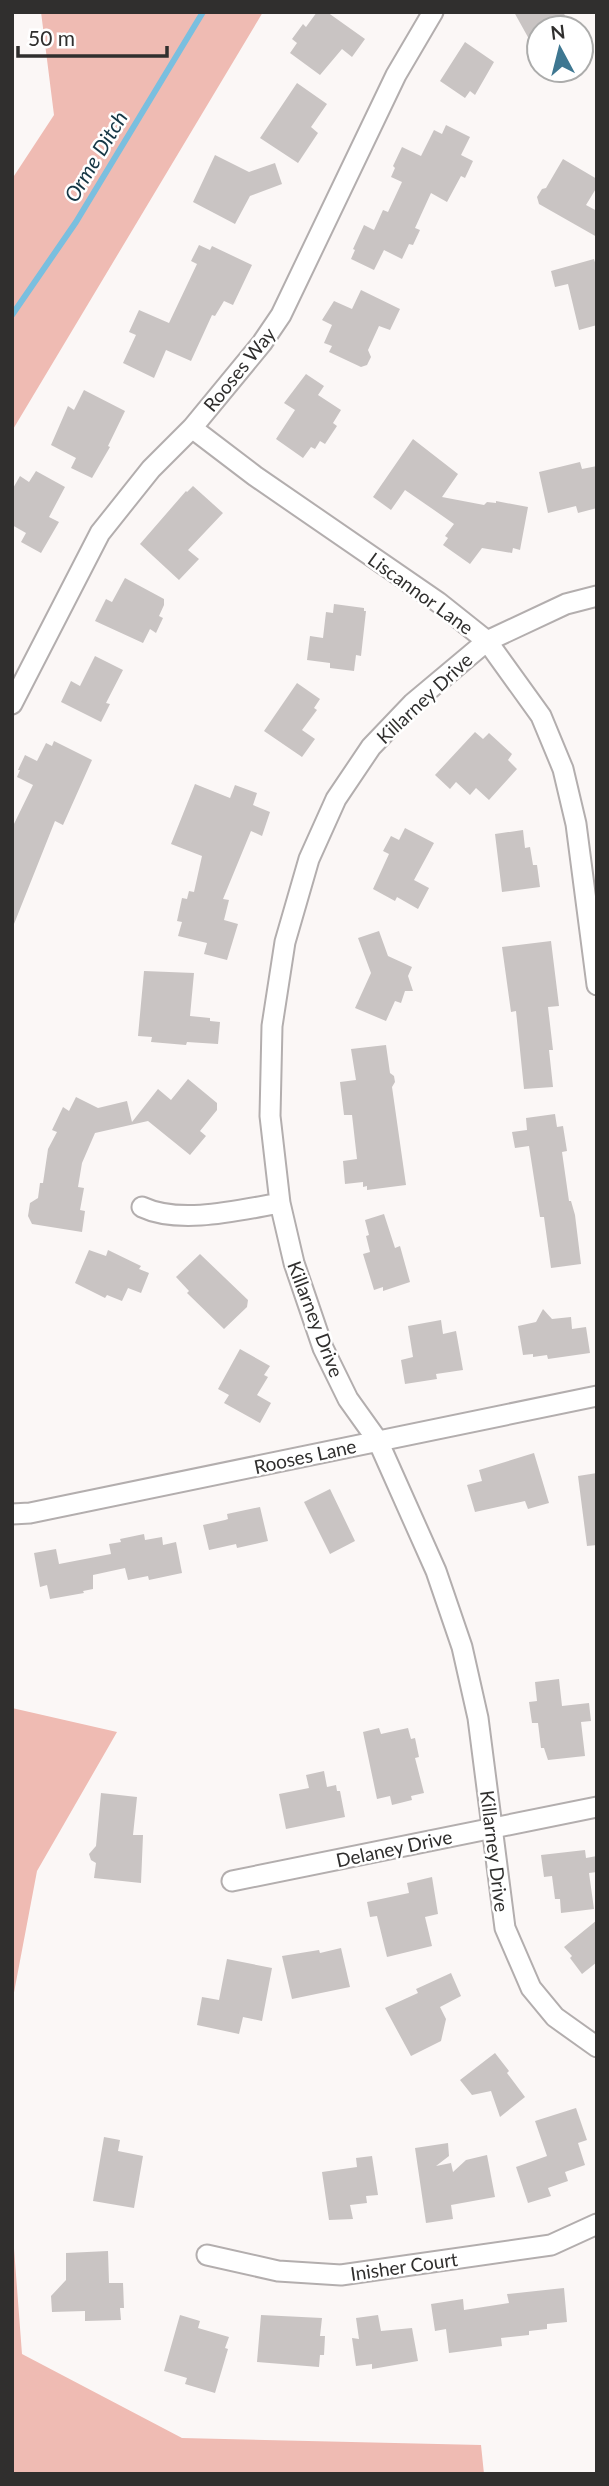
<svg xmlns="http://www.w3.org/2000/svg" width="609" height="2486" font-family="Lato,sans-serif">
  <rect width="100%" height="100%" fill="#fbf7f6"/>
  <path fill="#efbbb3" d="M41 12H263L12 431V179L54 115Z
    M12 1708 117 1732 37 1871 12 2003Z
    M12 2222 22 2354 182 2438 481 2445 484 2474H12Z"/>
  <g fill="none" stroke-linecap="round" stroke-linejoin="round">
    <path stroke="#7abfdf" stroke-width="6" d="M12 315 76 222 203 12"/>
  </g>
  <path fill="#c9c4c3" d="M317 12H327L365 39 352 57 342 49 320 75 290 53 297 43 292 39 303 24 306 27Z
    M514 12H563L572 28H539V57Z
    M465 42 494 62 475 95 470 91 465 98 440 81Z
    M297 83 327 104 311 127 318 133 298 163 260 138Z
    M446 125 470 137 461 155 473 161 465 178 461 176 447 202 431 193 415 228 420 230 413 245 409 244 402 259 384 250 374 270 351 259 355 250 353 249 364 225 374 230 383 210 388 212 402 182 391 177 395 168 393 166 402 147 421 156 434 130 442 134Z
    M215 155 249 172 275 163 282 184 250 196 235 224 193 202Z
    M563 159 597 179V187L586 205 597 211V237L539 204 537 197 542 189 546 188Z
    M199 245 210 250 212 246 252 265 233 305 224 301 215 316 212 315 191 361 166 350 154 378 123 363 136 335 129 332 139 310 169 323 197 264 191 261Z
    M594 259 597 269V325L579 330 568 284 555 287 551 271Z
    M361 290 400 309 390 330 379 326 368 350 371 357 367 365 361 367 329 352 332 346 324 343 332 325 322 320 334 301 352 309Z
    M306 374 324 386 318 395 341 410 333 423 337 426 325 444 320 441 315 449 311 447 303 458 276 439 295 410 284 403Z
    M84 390 125 411 108 446 110 447 92 478 71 468 76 458 51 445 68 406 74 410Z
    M413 439 458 474 442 497 484 505 487 502 496 503V501L528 507 520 550 513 548 512 553 482 548 470 564 443 545 448 538 445 536 454 524 434 510 405 490 391 510 373 497Z
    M580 462 582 469 597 466V508L578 513 576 506 548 513 539 472Z
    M36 471 65 487 49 517 59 522 41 553 21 542 26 533 12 525V490L20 476 29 482Z
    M193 486 223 513 188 550 199 559 179 580 140 544 186 491 187 492Z
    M125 578 164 599V605L159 616 163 618 156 633 150 629 143 643 95 621 106 599 112 602Z
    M334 604 364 608V611H366L361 656 356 655 354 671 330 668V663L307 660 310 636 323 638 326 612 333 613Z
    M95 656 123 670 106 703 110 704 101 722 61 702 71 681 80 686Z
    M297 683 320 699 314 708 317 710 302 730 315 739 302 757 264 731Z
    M475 732 483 739 489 733 512 754 508 760 517 769 489 800 476 788 470 795 456 782 450 789 435 775Z
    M54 741 92 760 63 825 55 821 12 929V828L33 785 17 777 20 770H18L25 755 37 761 46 743 52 746Z
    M195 784 230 798 235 785 257 793 253 805 270 812 262 836 251 831 223 899 229 900 224 920 238 924 227 960 204 954 207 943 178 936 182 922 177 921 182 898 187 899 189 891 194 892 202 856 171 844Z
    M405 828 434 843 414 880 429 888 418 909 397 897 395 901 373 889 389 854 383 851 391 836 399 840Z
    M523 830 525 848 530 847 533 865H537L540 887 502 892 495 834Z
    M379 931 388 956 412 967 408 976 413 991H405L401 1003 395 1001 386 1021 355 1008 371 973 358 938Z
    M551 941 559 1006 548 1007 553 1050H549L553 1087 524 1089 516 1011 511 1012 502 947Z
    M144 971 194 973 190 1016 210 1018V1021L220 1022 218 1044 187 1042 186 1045 151 1042 152 1037 138 1036Z
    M386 1045 390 1073 394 1076 395 1082 392 1087 406 1185 367 1190V1186L363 1187V1182L345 1184 343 1161 357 1159 352 1115H344L340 1082 356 1080 351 1049Z
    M188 1079 217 1103V1110L200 1131 206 1136 190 1155 148 1121 95 1133 82 1163 78 1187 84 1188 80 1210 85 1211 82 1232 32 1224 28 1216 30 1203 38 1198 40 1183H43L48 1149 57 1132 52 1130 63 1107 69 1111 76 1097 98 1108 127 1101 132 1122 158 1089 171 1100Z
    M555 1114 557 1127 563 1126 567 1151 562 1152 569 1201H571L575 1215 581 1264 551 1268 544 1217H540L529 1146 515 1148 512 1132 527 1130 526 1118Z
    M384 1214 395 1248 400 1246 410 1282 383 1291V1287L374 1290 363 1254 370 1252 366 1236 369 1235 365 1220Z
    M89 1250 106 1256 108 1250 141 1266 139 1269 149 1273 141 1293 128 1288 122 1301 107 1295 105 1298 75 1283Z
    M200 1254 248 1300 247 1307 224 1329 187 1293 189 1291 176 1277Z
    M543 1309 552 1319 571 1317 572 1329 586 1327 590 1353 548 1359 547 1355 533 1357V1354L523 1355 518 1326 536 1322Z
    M441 1320 443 1334 456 1331 463 1370 436 1374 437 1379 405 1384 401 1360 413 1357 408 1326Z
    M240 1349 270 1366 264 1375 268 1377 257 1395 271 1403 260 1423 224 1403 229 1395 218 1389Z
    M534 1453 549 1503 528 1509 525 1501 475 1512 467 1485 482 1481 479 1470Z
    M597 1473V1545L587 1546 578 1476Z
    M330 1489 355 1541 330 1554 304 1502Z
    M260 1507 268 1541 237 1548 236 1544 209 1550 203 1525 225 1520 228 1519 227 1514Z
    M144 1534 145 1540 162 1537 163 1545 176 1542 182 1573 149 1580 148 1576 128 1580 125 1568 93 1575V1589L83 1591 84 1593 50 1599 47 1585 40 1587 34 1553 56 1549 59 1564 111 1554 109 1544 121 1542 120 1539Z
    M559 1679 562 1706 589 1703 591 1721 581 1722 585 1756 548 1760 544 1748H541L538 1723H532L529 1702 537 1701 535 1682Z
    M379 1728 381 1734 408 1728 411 1739 415 1738 419 1757 415 1758 424 1793 411 1796 412 1800 392 1805 390 1796 377 1799 363 1732Z
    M324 1771 327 1787 336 1785 337 1791H340L345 1817 286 1829 279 1794 309 1788 306 1775Z
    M101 1793 137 1797 133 1835H143L141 1883 94 1878 96 1863 91 1860 89 1854 96 1846Z
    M585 1850 586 1858 597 1856V1872L589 1873 594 1909 561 1913 560 1899H555L552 1876 544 1877 541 1855Z
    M432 1877 438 1914 425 1917 432 1946 387 1957 377 1916 370 1917 367 1902 409 1893 407 1883Z
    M597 1920V1962L582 1974 570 1958 572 1956 564 1947Z
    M341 1948 350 1987 292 1999 282 1956 319 1950 320 1953Z
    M227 1959 272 1968 262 2021 243 2017 239 2034 197 2025 202 1997 219 2000Z
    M451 1973 461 1996 440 2007 446 2019 441 2041 411 2056 385 2008 418 1993 416 1989Z
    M495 2053 509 2071 507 2073 525 2097 500 2117 491 2091 472 2095 460 2080Z
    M576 2108 587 2140 578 2143 585 2165 565 2172 568 2181 548 2188 551 2196 528 2203 516 2167 547 2156 535 2121Z
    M104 2137 120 2140 118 2151 143 2156 134 2208 93 2201Z
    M448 2143 449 2156 436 2166 451 2163 453 2172 466 2160 487 2155 495 2197 451 2205 453 2219 426 2223 415 2148Z
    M372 2156 378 2195 366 2196 367 2203 350 2205 353 2219 329 2220 322 2172 357 2167 356 2158Z
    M108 2251 109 2283H123L124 2308H120L121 2320 85 2321V2311L52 2312 51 2296 66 2280V2253Z
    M564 2288 567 2322 547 2324V2329L529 2331V2335L501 2338 502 2346 449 2353 446 2329 435 2331 431 2304 463 2299 464 2310 509 2303 507 2294Z
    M180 2315 200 2321 198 2328 229 2337 225 2348 228 2349 215 2393 185 2384 187 2378 164 2371Z
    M261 2315 322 2318 320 2336H325L324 2355H320L319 2367 257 2362Z
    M378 2315 381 2331 412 2328 418 2361 372 2369V2364L356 2366 352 2338 359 2339 356 2318Z"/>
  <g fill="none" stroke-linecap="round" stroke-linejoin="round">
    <g stroke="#b3aeae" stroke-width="23">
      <path id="minor" d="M192 428 255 476 438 602 487 641 541 716 563 769 576 824 597 985
        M597 596 566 604 487 641 413 703 371 747 336 799 309 859 285 942 272 1026 270 1116 280 1203 294 1263 323 1348 348 1399 378 1441 436 1571 462 1647 478 1718 505 1928 531 1988 555 2017 597 2047
        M12 704 100 533 151 469 192 428 262 343 281 315 396 75 433 12
        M142 1207C180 1225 240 1210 280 1203
        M12 1514 30 1513 597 1396
        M232 1881 597 1807
        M207 2255 278 2271 341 2275 551 2245 597 2224"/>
    </g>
    <use href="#minor" stroke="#fff" stroke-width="19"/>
  </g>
  <g text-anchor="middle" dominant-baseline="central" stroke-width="5" stroke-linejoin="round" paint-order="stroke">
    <g font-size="19" fill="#302f2e" stroke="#fff">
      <text transform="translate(239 369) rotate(-51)">Rooses Way</text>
      <text transform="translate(421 593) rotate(36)">Liscannor Lane</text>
      <text transform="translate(424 698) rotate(-43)">Killarney Drive</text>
      <text transform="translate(316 1319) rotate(69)">Killarney Drive</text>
      <text transform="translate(305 1456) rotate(-12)">Rooses Lane</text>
      <text transform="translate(394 1848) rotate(-12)">Delaney Drive</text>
      <text transform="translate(495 1851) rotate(83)">Killarney Drive</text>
      <text transform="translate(404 2266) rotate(-8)">Inisher Court</text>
    </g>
    <g font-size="21" font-style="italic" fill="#163745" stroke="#fff">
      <text transform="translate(95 156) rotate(-59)">Orme Ditch</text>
    </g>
  </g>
  <rect width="609" height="2486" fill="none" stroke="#302f2e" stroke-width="28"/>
  <g transform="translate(560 49) rotate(353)"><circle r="33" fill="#ffffff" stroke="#acacab" stroke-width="2"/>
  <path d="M0-5L12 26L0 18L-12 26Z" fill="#3e7791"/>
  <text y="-10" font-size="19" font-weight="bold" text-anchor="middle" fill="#302f2e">N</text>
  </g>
  <path d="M18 46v10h149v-10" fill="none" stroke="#302f2e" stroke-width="3.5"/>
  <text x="28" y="46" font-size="21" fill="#302f2e" stroke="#ffffff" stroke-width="5" paint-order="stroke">50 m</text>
</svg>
